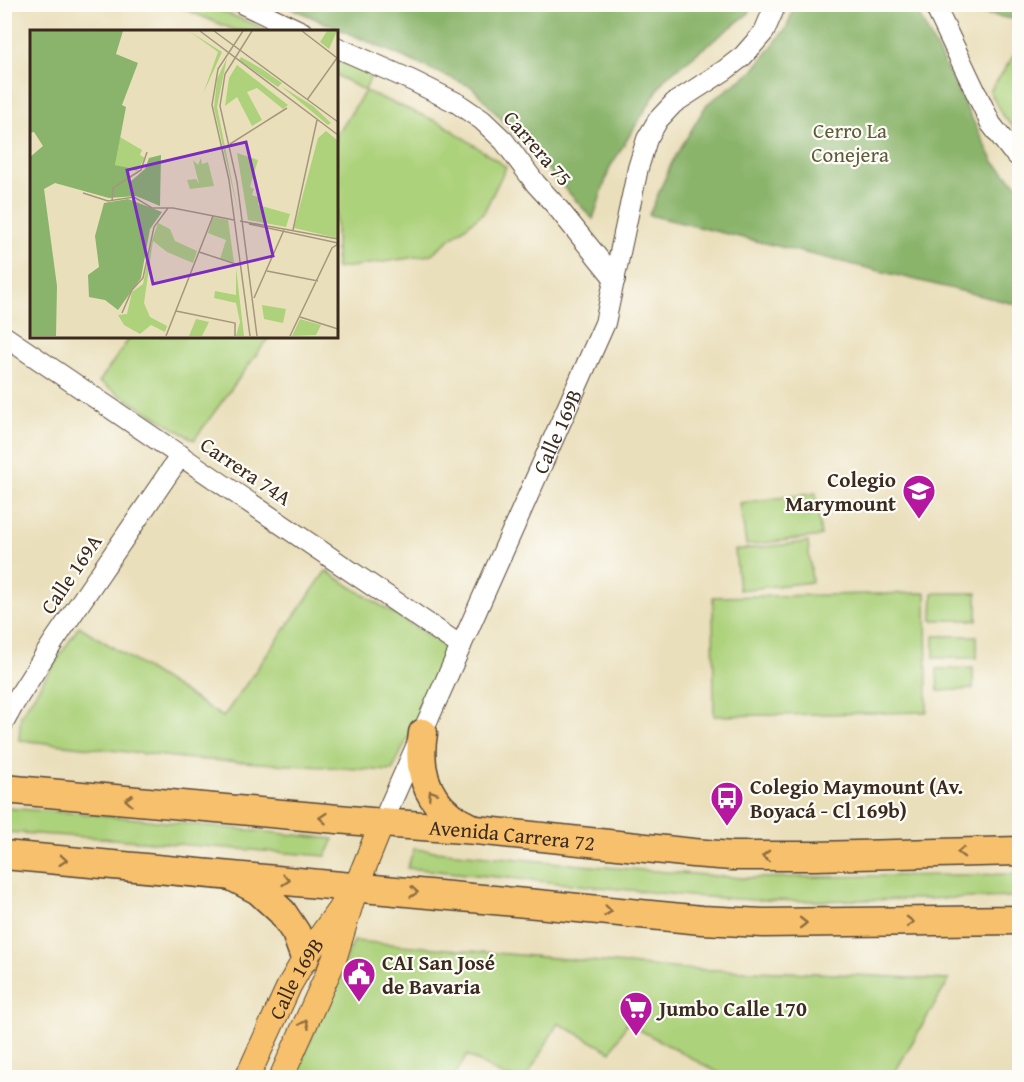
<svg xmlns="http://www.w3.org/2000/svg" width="1024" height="1082" font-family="'Gentium Book Plus',serif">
  <rect width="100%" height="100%" fill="#fdfcf7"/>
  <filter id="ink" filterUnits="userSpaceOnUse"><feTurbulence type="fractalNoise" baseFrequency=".0167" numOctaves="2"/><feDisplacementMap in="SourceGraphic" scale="12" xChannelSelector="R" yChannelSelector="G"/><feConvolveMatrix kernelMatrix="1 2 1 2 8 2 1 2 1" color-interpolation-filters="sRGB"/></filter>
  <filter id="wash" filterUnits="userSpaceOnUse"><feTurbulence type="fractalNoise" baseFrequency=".008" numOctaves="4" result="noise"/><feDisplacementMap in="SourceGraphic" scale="24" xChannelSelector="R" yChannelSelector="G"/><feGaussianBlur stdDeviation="1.35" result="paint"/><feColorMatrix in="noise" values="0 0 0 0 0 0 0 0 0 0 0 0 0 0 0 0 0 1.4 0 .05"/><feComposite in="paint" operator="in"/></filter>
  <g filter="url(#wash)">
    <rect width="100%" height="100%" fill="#eadfbb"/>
    <path fill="#add27b" stroke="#747e4c" stroke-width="1.5" d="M174 5H207L270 31H237Z
      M1019 48V134L1001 113 990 91Z
      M336 60 371 75 365 91 443 124 506 167 484 212 430 255 336 269V132L341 129 365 91 336 75Z
      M131 336H270L194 440 99 382Z
      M816 493 821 536 746 545 740 503Z
      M808 542 812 582 739 590 735 550Z
      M326 571 450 649 392 771 192 759 19 740 21 715 79 626 223 717Z
      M926 593 927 712 714 716 713 597Z
      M933 593H977V620H932Z
      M934 636H977V658H934Z
      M973 668V689L938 691 937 669Z
      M4 808 89 814 334 839 326 856 101 838 5 832Z
      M414 849 592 866 742 878 1019 874V897L811 901 753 900 690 896 407 868Z
      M354 941 684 969 816 973 949 980 892 1077H726L627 1023 611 1052 558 1023 527 1077H505L467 1055 454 1077 294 1078Z"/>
    <path fill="#8ab46b" stroke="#626f44" stroke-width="1.5" d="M795 4 914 5 994 162 1019 187V305L649 215 672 162 707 104 753 71 787 27Z
      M284 5H753L749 13 665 78 610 167 593 219 472 87Z
      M934 5H1019V20Z"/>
  </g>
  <g filter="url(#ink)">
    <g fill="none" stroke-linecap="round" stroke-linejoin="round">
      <g stroke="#554536" stroke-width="22">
        <g id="minor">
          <path d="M243 4 302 32"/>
          <path d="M934 4 991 124 1011 150 1020 158"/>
          <path d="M336 47 413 81 457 103 482 120 504 141 536 184 557 207 615 279"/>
          <path d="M4 336 461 646"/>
          <path d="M4 722 15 702 54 641 181 455"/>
          <path id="s1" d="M382 823 605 323 638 168 647 139 658 120 674 103 725 70 743 56 764 32 776 4"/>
        </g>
      </g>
      <g stroke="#554536" stroke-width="26">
        <g id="major">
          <path id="s2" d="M247 1078 289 986 305 958 344 903"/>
          <path d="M281 1078 334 960 356 887 382 823"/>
        </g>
      </g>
      <g stroke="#554536" stroke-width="31">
        <g id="highway">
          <path d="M423 733C416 776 430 810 471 828"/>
          <path id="s3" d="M4 789 382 823 476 830 693 853 732 856H815L1020 851"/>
          <path d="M4 855 537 904 702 920 763 923 1020 920"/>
          <path d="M235 878 258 890 282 912 296 933 305 958"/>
        </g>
      </g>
      <use href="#minor" stroke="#fff" stroke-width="20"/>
      <use href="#major" stroke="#f7c06c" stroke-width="24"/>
      <use href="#highway" stroke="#f7c06c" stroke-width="28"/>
    </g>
    <defs><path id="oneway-chevron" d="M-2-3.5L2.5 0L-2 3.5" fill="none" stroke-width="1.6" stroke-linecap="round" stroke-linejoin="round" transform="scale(1.5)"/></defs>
    <g stroke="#906e41">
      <use href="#oneway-chevron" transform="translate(432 794) rotate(-122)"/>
      <use href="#oneway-chevron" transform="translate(129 800) rotate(-175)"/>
      <use href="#oneway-chevron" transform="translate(323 818) rotate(-175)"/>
      <use href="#oneway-chevron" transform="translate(961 852) rotate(179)"/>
      <use href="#oneway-chevron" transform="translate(766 856) rotate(-179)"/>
      <use href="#oneway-chevron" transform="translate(63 860) rotate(5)"/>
      <use href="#oneway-chevron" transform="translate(286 880) rotate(5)"/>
      <use href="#oneway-chevron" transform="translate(414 892) rotate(5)"/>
      <use href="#oneway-chevron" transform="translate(608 911) rotate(6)"/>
      <use href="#oneway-chevron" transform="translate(910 922) rotate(-1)"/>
      <use href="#oneway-chevron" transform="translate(803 923)"/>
      <use href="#oneway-chevron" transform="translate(305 1024) rotate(-66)"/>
    </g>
  </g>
  <defs>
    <g id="school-pin" transform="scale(1.725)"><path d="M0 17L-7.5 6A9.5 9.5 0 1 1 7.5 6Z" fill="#b5179e" stroke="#fdfcf7"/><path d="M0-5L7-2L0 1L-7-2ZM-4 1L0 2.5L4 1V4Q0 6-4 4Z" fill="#fff"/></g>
    <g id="bus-pin" transform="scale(1.725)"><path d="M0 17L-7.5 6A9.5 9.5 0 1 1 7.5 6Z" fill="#b5179e" stroke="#fdfcf7"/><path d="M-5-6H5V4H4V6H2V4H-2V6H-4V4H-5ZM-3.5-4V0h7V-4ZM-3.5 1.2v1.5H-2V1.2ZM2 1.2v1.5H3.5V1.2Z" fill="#fff"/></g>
    <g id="civic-pin" transform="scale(1.725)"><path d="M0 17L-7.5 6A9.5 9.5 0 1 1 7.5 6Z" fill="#b5179e" stroke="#fdfcf7"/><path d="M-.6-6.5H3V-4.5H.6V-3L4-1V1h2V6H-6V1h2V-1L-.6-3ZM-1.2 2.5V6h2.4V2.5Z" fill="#fff"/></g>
    <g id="supermarket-pin" transform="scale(1.725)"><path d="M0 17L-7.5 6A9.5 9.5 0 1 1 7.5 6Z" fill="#b5179e" stroke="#fdfcf7"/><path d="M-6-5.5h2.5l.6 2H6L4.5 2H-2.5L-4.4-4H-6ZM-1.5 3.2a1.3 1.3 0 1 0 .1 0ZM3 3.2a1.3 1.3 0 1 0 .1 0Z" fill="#fff"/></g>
  </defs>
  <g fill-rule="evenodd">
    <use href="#school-pin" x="919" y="491"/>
    <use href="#bus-pin" x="727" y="798"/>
    <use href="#civic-pin" x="359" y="974"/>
    <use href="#supermarket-pin" x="636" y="1008"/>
  </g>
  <g text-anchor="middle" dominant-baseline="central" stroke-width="4.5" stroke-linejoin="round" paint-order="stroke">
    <g font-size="21" fill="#5d5c3a" stroke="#fdfcf7">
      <text x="850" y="130">Cerro La<tspan x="850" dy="24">Conejera</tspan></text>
    </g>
    <g font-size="21" fill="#3b2a1e" stroke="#fdfcf7">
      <text transform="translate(538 148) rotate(49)">Carrera 75</text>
      <text stroke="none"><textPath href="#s1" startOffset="429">Calle 169B</textPath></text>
      <text transform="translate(246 471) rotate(34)">Carrera 74A</text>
      <text transform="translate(71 574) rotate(-56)">Calle 169A</text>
      <text stroke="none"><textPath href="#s3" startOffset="510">Avenida Carrera 72</textPath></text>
      <text stroke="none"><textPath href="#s2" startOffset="111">Calle 169B</textPath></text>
    </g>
    <g font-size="21" font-weight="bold" fill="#3b2a1e" stroke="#fdfcf7" text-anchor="start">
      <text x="896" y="479" text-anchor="end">Colegio<tspan x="896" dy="24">Marymount</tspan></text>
      <text x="750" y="786">Colegio Maymount (Av.<tspan x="750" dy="24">Boyacá - Cl 169b)</tspan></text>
      <text x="382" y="962">CAI San José<tspan x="382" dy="24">de Bavaria</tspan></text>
      <text x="659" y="1008">Jumbo Calle 170</text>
    </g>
  </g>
  <g transform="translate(30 30)">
    <rect width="308" height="308" fill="#eadfbb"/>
    <path d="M159 1 192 22 173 64 188 22ZM297 1H307L299 19 290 12ZM211 27 232 39 252 53 248 57 209 30ZM197 28 187 77 209 186 184 78 187 49ZM207 35 258 75 253 79 227 58 217 62 232 90 222 96 207 67 195 76 199 48ZM251 56 283 76 301 93 298 95ZM296 101 307 110V208L264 198 288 108ZM90 107 112 120 110 125 115 128 107 141 85 135ZM207 123 228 130 220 157 224 159 222 165 230 168 228 175 260 184 256 197 218 190ZM171 128 172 134 178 132 184 156 160 159 157 150 166 149 169 154 163 130 168 135ZM183 187 198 190 204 232 190 229 196 210 178 203ZM128 193 140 199 145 211 167 221 163 233 137 222 123 211 114 273 120 287 137 296 135 302 121 295 110 304 94 295 88 285 97 284 102 262 113 254 122 210ZM206 238 214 306H206L210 292 206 273 184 268 185 261 206 265ZM232 275 256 279 253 293 234 289ZM166 289 179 292 172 306H159ZM270 289 291 295 286 305 262 306Z" fill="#add27b"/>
    <path d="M0 1H93L86 24 108 33 92 75 96 77 85 135 99 138 100 152 115 139 119 128 131 125 130 176 106 166 79 168 25 153 14 159 27 256 26 306H0V127L13 116 4 102 0 103ZM98 169 132 182 120 199 111 248 88 280 75 270 59 267 58 245 69 237 65 206 74 173Z" fill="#8ab46b"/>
    <path fill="none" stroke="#a4977c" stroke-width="1.5" d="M170 1 308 105M184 1 308 92M213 1 188 39 182 75 199 150 220 306M222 1 195 44 190 76 207 152 227 306M272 1 307 28 277 70M200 114 257 78M53 163 78 171 104 167 122 178H143L204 190M82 171 83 158 111 140 117 122M210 191 308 209M219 194 308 213M263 200 287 90M169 222 209 235M237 241 288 251M224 268 254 200M146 281 205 293V306M92 283 102 260 113 248 124 197 138 178M270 287 308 299M136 306 183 186M260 306 302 218 308 214"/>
    <path fill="#7b2cbf" fill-opacity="0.15" stroke="#7b2cbf" stroke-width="3" d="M216 112 243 226 123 254 97 140Z"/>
    <rect width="308" height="308" fill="none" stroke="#3b2a1e" stroke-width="3"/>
  </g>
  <rect width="1024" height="1082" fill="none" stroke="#fdfcf7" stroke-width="24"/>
</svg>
